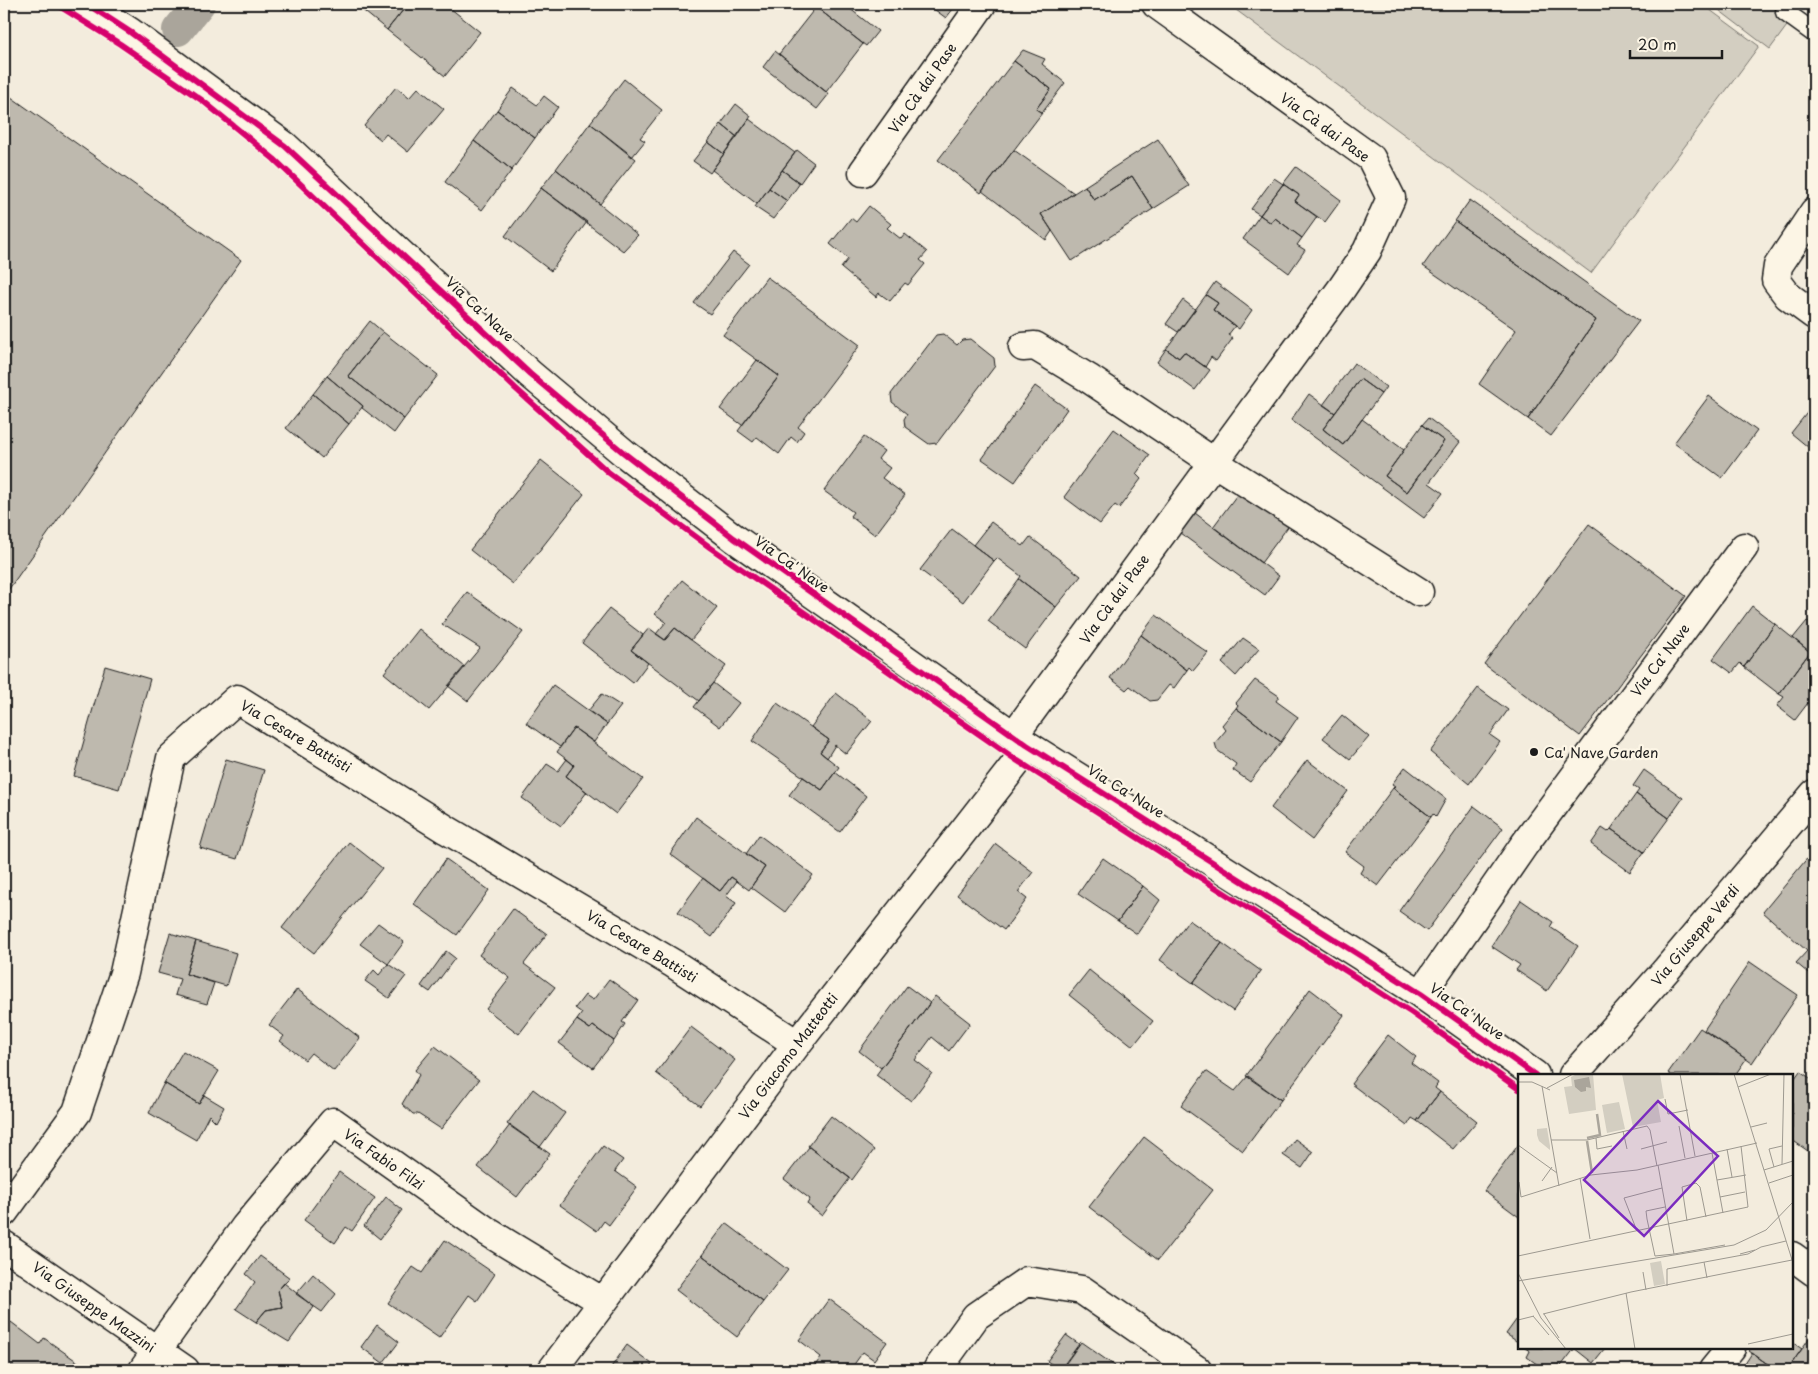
<svg xmlns="http://www.w3.org/2000/svg" width="1818" height="1374" font-family="'Playpen Sans',sans-serif">
  <rect width="100%" height="100%" fill="#f3ecdd"/>
  <filter id="ink" filterUnits="userSpaceOnUse"><feTurbulence type="fractalNoise" baseFrequency=".02" numOctaves="2"/><feDisplacementMap in="SourceGraphic" scale="10" xChannelSelector="R" yChannelSelector="G"/><feConvolveMatrix kernelMatrix="1 2 1 2 8 2 1 2 1" color-interpolation-filters="sRGB"/></filter>
  <g filter="url(#ink)">
    <path fill="#d3cec1" stroke="#78756e" d="M1228 4H1702L1759 46 1591 273Z
      M1711 4H1803L1770 49Z"/>
    <g fill="none" stroke-linecap="round" stroke-linejoin="round">
      <path stroke="#aaa59b" stroke-width="32" d="M178 30 199 4"/>
    </g>
    <path fill="#beb9ae" stroke="#1c1c1c" d="M355 4H408L387 30Z
      M408 4H445L480 32 445 76 387 30Z
      M812 4H844L878 31 866 46Z
      M927 4H957L946 18Z
      M816 7 863 44 826 92 779 54Z
      M1023 50 1045 59 1042 64 1065 83 1042 113 1036 109 1051 89 1014 61Z
      M775 51 829 94 817 109 763 67Z
      M1014 61 1051 89 1036 109 1042 113 981 193 938 160Z
      M624 79 662 110 640 138 645 141 632 157 590 123Z
      M396 87 409 98 418 88 444 109 408 152 386 134 381 140 364 126Z
      M513 88 537 105 544 96 558 107 535 138 497 110Z
      M4 92 241 260 4 596Z
      M736 104 751 116 737 137 721 124Z
      M497 110 535 138 512 170 474 141Z
      M749 119 795 153 757 204 712 170Z
      M590 123 636 159 600 204 556 169Z
      M721 124 737 137 724 154 708 142Z
      M1158 139 1189 186 1153 209 1132 176 1094 200 1085 186Z
      M474 141 512 170 482 210 445 182Z
      M708 142 724 154 710 173 693 161Z
      M797 150 814 163 800 183 782 170Z
      M1014 150 1074 193 1041 214 1052 231 1046 240 982 191Z
      M1296 167 1341 200 1325 222 1295 201 1299 195 1283 184Z
      M556 169 638 235 623 251 541 188Z
      M782 170 800 183 787 201 769 188Z
      M1132 176 1153 209 1072 261 1041 214 1085 186 1094 200Z
      M1274 178 1283 184 1260 215 1251 209Z
      M1283 184 1299 195 1295 201 1317 217 1302 238 1275 218 1271 223 1260 215Z
      M541 188 587 222 551 271 505 236Z
      M769 188 787 201 773 219 755 207Z
      M1470 200 1639 321 1551 436 1528 419 1596 320 1455 221Z
      M869 206 891 224 887 228 901 239 905 234 927 252 920 260 925 264 908 285 905 283 890 301 879 293 876 297 841 268 848 259 830 244 851 218 856 222Z
      M1260 215 1271 223 1275 218 1302 238 1297 245 1305 250 1289 273 1243 239Z
      M1455 221 1596 320 1528 419 1479 384 1516 330 1423 266Z
      M733 252 749 264 710 314 694 303Z
      M767 277 860 345 798 427 804 432 797 442 791 437 779 454 757 437 753 442 738 431 779 376 723 335Z
      M1215 282 1252 310 1239 329 1213 310 1218 303 1206 295Z
      M1206 295 1218 303 1213 310 1235 326 1228 335 1233 338 1216 361 1211 357 1205 367 1184 352 1179 358 1166 349Z
      M1183 300 1195 309 1178 332 1166 324Z
      M370 321 383 332 348 376 404 419 394 433 362 408 363 406 327 376Z
      M383 332 438 375 404 419 348 376Z
      M943 334 957 345 962 340 970 339 994 358 995 366 937 443 929 444 905 427 904 419 907 414 892 402 891 394 936 335Z
      M1166 349 1179 358 1184 352 1210 370 1195 390 1157 362Z
      M757 360 779 376 742 425 720 409Z
      M1354 363 1386 387 1381 394 1360 379 1335 413 1323 405Z
      M327 376 363 406 349 424 313 394Z
      M1360 379 1381 394 1343 445 1323 429Z
      M1035 386 1067 409 1015 482 982 459Z
      M313 394 349 424 322 458 286 428Z
      M1309 394 1335 413 1323 429 1343 445 1362 419 1404 450 1385 476 1407 492 1444 441 1422 425 1428 418 1460 442 1429 483 1443 493 1424 518 1291 420Z
      M1709 396 1757 431 1722 478 1674 443Z
      M1814 404V452L1791 433Z
      M1422 425 1444 441 1407 492 1385 476Z
      M1114 429 1150 455 1136 474 1141 479 1119 508 1115 505 1100 524 1064 497Z
      M864 437 884 451 878 459 890 468 882 478 905 495 875 535 850 516 853 512 824 491Z
      M541 460 584 494 513 584 470 550Z
      M1242 488 1290 524 1261 563 1213 527Z
      M1195 513 1279 576 1265 595 1180 533Z
      M991 522 1023 546 1030 537 1081 576 1056 607 1019 579 1021 576 997 558 994 561 973 545Z
      M1589 524 1686 596 1580 736 1484 664Z
      M952 529 994 561 963 602 920 570Z
      M1019 579 1056 607 1025 649 988 621Z
      M682 580 717 608 691 640 675 628 665 640 656 634 666 622 655 614Z
      M467 592 523 632 468 701 448 686 480 648 442 624Z
      M1752 606 1775 624 1744 667 1740 663 1732 673 1713 659Z
      M609 609 643 635 631 650 648 663 633 683 582 643Z
      M1156 615 1208 653 1193 671 1189 667 1187 670 1141 635Z
      M1807 621 1814 626V655L1793 638Z
      M1775 624 1810 652 1779 694 1744 667Z
      M649 628 665 640 675 628 726 666 699 701 631 650Z
      M419 629 465 667 429 710 384 673Z
      M1141 635 1187 670 1174 688 1169 685 1157 700 1150 701 1130 686 1126 690 1110 678Z
      M1243 638 1259 649 1236 676 1222 663Z
      M1810 652 1814 655V695L1795 720 1777 706 1784 697 1779 694Z
      M105 666 150 679 119 789 74 776Z
      M1255 680 1279 696 1276 701 1298 717 1281 742 1236 708 1238 705 1236 703Z
      M713 683 739 703 720 727 694 707Z
      M553 685 607 724 594 742 574 728 560 747 526 723Z
      M1478 688 1508 710 1490 735 1500 742 1469 784 1430 752Z
      M836 693 872 721 846 754 835 745 827 758 820 752 829 740 811 727Z
      M602 694 621 706 607 724 588 711Z
      M777 703 829 740 820 752 839 767 822 790 752 741Z
      M1236 708 1281 742 1250 782 1233 770 1236 764 1217 750 1215 743 1226 730 1222 725Z
      M1342 715 1369 737 1350 759 1323 738Z
      M574 728 643 779 616 814 566 776 574 765 557 752Z
      M226 759 264 770 237 859 200 848Z
      M567 759 574 765 566 776 587 792 561 826 522 798 547 764 558 771Z
      M1307 760 1348 791 1312 840 1271 808Z
      M1405 767 1446 799 1436 817 1433 814 1431 817 1393 788 1395 786 1392 784Z
      M1644 770 1683 798 1669 818 1636 794 1639 790 1633 786Z
      M835 772 866 796 840 832 789 795 803 777 822 790Z
      M1393 788 1431 817 1378 886 1360 873 1364 866 1345 852Z
      M1636 794 1669 818 1644 852 1611 829Z
      M1474 806 1503 828 1427 931 1399 911Z
      M696 817 765 867 749 890 731 877 720 891 670 854Z
      M1602 828 1608 832 1611 829 1644 852 1630 872 1591 844Z
      M759 835 813 875 785 912 751 887 765 867 746 854Z
      M349 842 382 868 314 953 282 928Z
      M996 844 1033 872 1018 892 1027 899 1004 930 957 895Z
      M1814 850V978L1796 963 1807 951 1763 912Z
      M1103 858 1143 886 1118 921 1078 894Z
      M446 859 489 890 457 935 414 904Z
      M731 877 737 881 726 896 736 903 712 937 678 912 703 878 720 891Z
      M1143 886 1160 900 1137 934 1118 921Z
      M1521 900 1553 922 1550 927 1578 946 1547 991 1516 970 1520 965 1491 946Z
      M513 909 547 934 524 964 555 987 519 1034 486 1009 510 978 479 955Z
      M1189 920 1222 943 1193 983 1160 960Z
      M378 923 404 942 388 964 360 944Z
      M170 933 196 941 186 974 214 983 207 1004 175 995 180 979 158 973Z
      M196 941 236 953 226 986 186 974Z
      M1222 943 1261 971 1233 1011 1193 983Z
      M446 951 455 958 430 992 421 986Z
      M1750 962 1798 995 1752 1063 1704 1030Z
      M388 964 406 976 389 998 365 981 374 970 379 975Z
      M1089 970 1153 1021 1133 1046 1069 995Z
      M609 979 638 1000 622 1022 625 1024 614 1041 593 1026 590 1029 577 1020 582 1013 575 1008 585 995 593 1000Z
      M907 986 930 1003 881 1068 859 1051Z
      M297 989 360 1038 334 1071 311 1053 305 1060 280 1041 284 1036 269 1025Z
      M1310 989 1344 1015 1281 1100 1246 1076Z
      M935 996 970 1023 949 1051 932 1037 915 1060 932 1073 911 1101 876 1075Z
      M577 1020 590 1029 593 1026 614 1041 593 1068 559 1043Z
      M691 1027 735 1060 700 1106 656 1073Z
      M1700 1028 1746 1059 1735 1075H1671L1668 1073Z
      M1388 1035 1416 1057 1411 1063 1438 1083 1435 1088 1440 1092 1417 1121 1412 1118 1407 1126 1351 1084Z
      M435 1046 479 1080 441 1129 418 1114H413L402 1104 419 1075 415 1070Z
      M183 1051 219 1071 199 1104 164 1083Z
      M1206 1071 1235 1091 1248 1076 1281 1100 1243 1151 1181 1106Z
      M1800 1071 1814 1081V1142L1808 1151 1792 1140V1082Z
      M164 1083 199 1104 204 1095 224 1107 216 1122 209 1115 196 1140 149 1113Z
      M533 1089 565 1113 540 1147 507 1124Z
      M1440 1092 1477 1121 1453 1149 1417 1121Z
      M831 1116 874 1150 852 1180 808 1146Z
      M510 1125 550 1154 517 1197 478 1167Z
      M1144 1137 1213 1190 1158 1260 1089 1207Z
      M1295 1139 1313 1152 1302 1168 1283 1155Z
      M1519 1144V1217L1484 1191Z
      M603 1146 623 1160 615 1171 637 1187 609 1225 604 1221 597 1231 560 1205Z
      M809 1147 850 1178 822 1216 807 1204 810 1199 784 1179Z
      M339 1172 375 1198 352 1231 346 1227 335 1243 304 1220Z
      M386 1197 402 1210 380 1239 364 1226Z
      M726 1223 788 1270 763 1302 702 1255Z
      M445 1240 495 1274 477 1301 469 1295 439 1338 388 1303 413 1267 422 1273Z
      M702 1255 763 1302 737 1337 676 1290Z
      M260 1256 290 1278 278 1290 282 1307 266 1310 256 1322 236 1309 255 1282 246 1274Z
      M313 1274 336 1294 322 1312 296 1294Z
      M284 1283 314 1307 289 1342 256 1322 266 1310 282 1307 278 1290Z
      M829 1299 887 1342 874 1360 863 1352 850 1370H812L821 1357 799 1340Z
      M1519 1316V1343L1506 1334Z
      M11 1322 40 1344 44 1338 85 1367 82 1370H4V1332Z
      M377 1325 399 1342 383 1363 361 1347Z
      M1814 1331V1370H1790L1788 1369Z
      M1066 1335 1079 1344 1060 1370 1047 1361Z
      M1081 1342 1115 1366 1112 1370H1061Z
      M1792 1342 1802 1349 1787 1370H1776L1749 1351 1752 1348H1792Z
      M627 1345 652 1364 649 1369 651 1370H609Z
      M1525 1348H1575L1558 1370H1545L1527 1357 1530 1351Z
      M1574 1348H1605L1593 1363Z
      M1752 1353 1776 1370H1741Z"/>
    <g fill="none" stroke-linecap="round" stroke-linejoin="round">
      <g stroke="#1c1c1c" stroke-width="21">
        <path id="lane" d="M1785 12 1814 33"/>
      </g>
      <g stroke="#1c1c1c" stroke-width="31">
        <path id="street" d="M87 4 130 32 285 146 530 374 624 453 734 538 1027 745 1421 994 1535 1075
          M863 172 982 4
          M1814 212 1778 266 1776 280 1788 296 1814 315
          M1023 347 1035 346 1088 378 1215 463 1419 592
          M1014 735 1342 288 1367 251 1391 198 1371 158 1156 4
          M1421 994 1524 845 1744 547
          M1573 1075 1667 969 1814 794
          M4 1212 77 1112 124 973 171 758 237 699 447 830 674 964 797 1044
          M4 1245 185 1370
          M1792 1256 1814 1272
          M143 1370 245 1227 333 1122 488 1232 603 1302
          M552 1370 797 1044 1018 761 1027 745
          M937 1370 976 1316 1027 1281 1082 1290 1197 1370
          M1713 1370 1731 1348"/>
      </g>
      <use href="#lane" stroke="#fcf5e5" stroke-width="18"/>
      <use href="#street" stroke="#fcf5e5" stroke-width="28"/>
      <g stroke="#fcf5e5" stroke-width="9">
        <path id="cycleway" d="M56 4 120 44 203 101 274 159 515 388 608 472 711 548 1018 761 1412 1013 1519 1089
          M87 4 130 32 285 146 530 374 624 453 734 538 1027 745 1421 994 1535 1075"/>
      </g>
      <use href="#cycleway" stroke="#d6006c" stroke-width="6"/>
    </g>
  </g>
  <circle fill="#1c1c1c" stroke="#fcf5e5" stroke-width="2" cx="1534" cy="752" r="5"/>
  <g text-anchor="middle" dominant-baseline="central" stroke-width="4.5" stroke-linejoin="round" paint-order="stroke">
    <g font-size="14" fill="#1c1c1c" stroke="#fcf5e5">
      <text transform="translate(922 88) rotate(-55)">Via Cà dai Pase</text>
      <text transform="translate(1325 127) rotate(36)">Via Cà dai Pase</text>
      <text transform="translate(480 309) rotate(43)">Via Ca' Nave</text>
      <text transform="translate(792 564) rotate(35)">Via Ca' Nave</text>
      <text transform="translate(1114 599) rotate(-54)">Via Cà dai Pase</text>
      <text transform="translate(1660 660) rotate(-53)">Via Ca' Nave</text>
      <text transform="translate(296 736) rotate(31)">Via Cesare Battisti</text>
      <text transform="translate(1126 791) rotate(32)">Via Ca' Nave</text>
      <text transform="translate(1695 935) rotate(-50)">Via Giuseppe Verdi</text>
      <text transform="translate(642 946) rotate(31)">Via Cesare Battisti</text>
      <text transform="translate(1467 1011) rotate(35)">Via Ca' Nave</text>
      <text transform="translate(788 1056) rotate(-53)">Via Giacomo Matteotti</text>
      <text transform="translate(384 1159) rotate(35)">Via Fabio Filzi</text>
      <text transform="translate(94 1307) rotate(35)">Via Giuseppe Mazzini</text>
    </g>
    <g font-size="14" fill="#1c1c1c" stroke="#fcf5e5" text-anchor="start">
      <text x="1544" y="752">Ca' Nave Garden</text>
    </g>
  </g>
  <g transform="translate(1518 1074)">
    <rect width="275" height="275" fill="#f3ecdd"/>
    <path d="M59 0H75L78 36 51 40 46 13 54 12 53 3ZM104 0H142L146 24 139 26 143 48 115 53ZM101 28 107 55 89 59 84 31ZM29 54 32 72V76L21 67 19 61V55ZM143 187 147 210 136 212 132 189Z" fill="#d3cec1"/>
    <path d="M71 3 73 14 68 13V17L63 18 57 13 56 6Z" fill="#aaa59b"/>
    <path fill="none" stroke="#aaa59b" stroke-width="2.5" d="M69 64 82 61 79 40M69 67 74 99"/>
    <path fill="none" stroke="#9d9990" stroke-width="1" d="M162 0 177 82M216 0 275 189M0 8H14L32 16M24 12 41 112M220 13 253 0M29 14 55 0M147 25 150 40 170 36M161 52 167 84M233 53 249 49M105 57 109 75M78 64 79 75 94 72M33 66H69L129 52 132 56 139 92M0 71 39 99M123 75 149 68M209 75 214 103M194 79 205 139M264 90 266 0M140 91 156 180 207 171M256 93 251 75 264 72M246 96 275 87M62 104 72 165M199 106 228 101M24 107 34 93M1 108 3 123 73 101 119 96 239 69M251 109 275 101M202 123 227 118M147 133 128 137 129 145 137 182 156 180M169 147 164 113 178 109 182 113 188 143M119 157 106 124 144 114M222 180 237 176M0 182 230 133 223 72M186 188 189 204M125 198 128 216M0 199 23 244 48 275M0 207 216 171 248 156 275 128M149 212V195L230 180 243 173 268 167M108 219 117 275M25 240 113 218 274 186M26 240 41 264M15 242 31 261M0 246 16 242M230 270 275 260"/>
    <path fill="#7b2cbf" fill-opacity="0.15" stroke="#7b2cbf" stroke-width="2.5" d="M140 27 200 82 126 162 66 106Z"/>
    <rect width="275" height="275" fill="none" stroke="#1c1c1c" stroke-width="2.5"/>
  </g>
  <rect width="1818" height="1374" fill="none" stroke="#fcf5e5" stroke-width="20"/>
  <rect x="10" y="10" width="1798" height="1354" fill="none" stroke="#1c1c1c" stroke-width="2" filter="url(#ink)"/>
  <path d="M1630 50v8h92v-8" fill="none" stroke="#1c1c1c" stroke-width="2.5"/>
  <text x="1638" y="50" font-size="15" fill="#1c1c1c" stroke="#fcf5e5" stroke-width="4" paint-order="stroke">20 m</text>
</svg>
